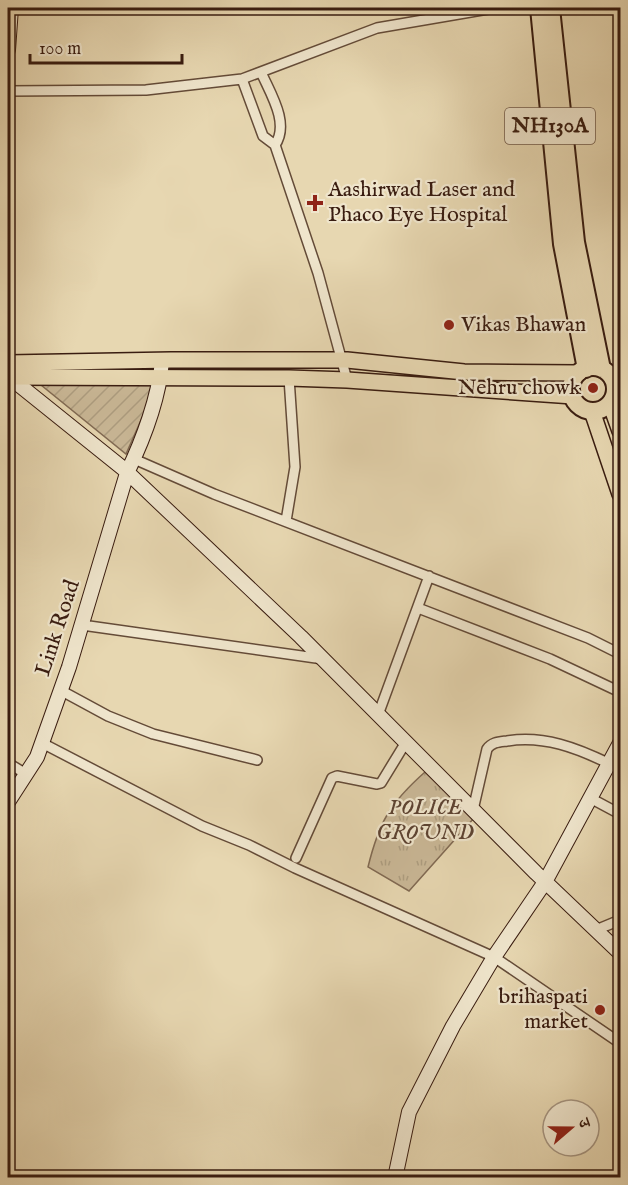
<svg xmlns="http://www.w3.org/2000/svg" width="628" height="1185" font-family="'IM FELL English','Noto Serif Devanagari',serif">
  <defs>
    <pattern id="park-tufts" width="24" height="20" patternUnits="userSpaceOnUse" patternTransform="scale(1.5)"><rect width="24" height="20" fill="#c9b796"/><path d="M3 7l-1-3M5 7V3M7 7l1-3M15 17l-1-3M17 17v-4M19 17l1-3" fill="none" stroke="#ad9d80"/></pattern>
    <pattern id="garden-furrows" width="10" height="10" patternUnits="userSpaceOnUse" patternTransform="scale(1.5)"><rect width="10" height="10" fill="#c9b796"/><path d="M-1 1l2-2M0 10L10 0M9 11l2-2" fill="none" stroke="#ad9d80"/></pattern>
  </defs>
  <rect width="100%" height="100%" fill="#e7d7b1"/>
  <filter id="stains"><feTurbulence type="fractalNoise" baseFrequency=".00333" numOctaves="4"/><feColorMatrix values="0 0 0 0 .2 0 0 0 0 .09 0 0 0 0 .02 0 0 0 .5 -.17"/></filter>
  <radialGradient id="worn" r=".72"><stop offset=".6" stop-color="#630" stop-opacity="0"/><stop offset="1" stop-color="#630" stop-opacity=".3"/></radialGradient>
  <path fill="url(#park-tufts)" stroke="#816a53" stroke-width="1.5" d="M425 772 474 818 409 891 368 867C379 822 390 803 425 772Z"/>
  <path fill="url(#garden-furrows)" stroke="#816a53" stroke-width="1.5" d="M157 384 126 454 41 385Z"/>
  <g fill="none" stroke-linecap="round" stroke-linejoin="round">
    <g stroke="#644b38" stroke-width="12">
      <path id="street" d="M261 72C270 93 290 123 275 145
        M242 79 263 136 275 145 318 273 347 380
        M8 91 146 90 242 79 377 28 494 8
        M134 459 214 494 588 638 620 654
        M286 521 295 467 289 378
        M418 608 550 659 620 692
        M82 625 323 659
        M60 690 108 716 153 734 257 760
        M378 715 429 576
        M42 743 202 826 249 845 295 868 494 957 620 1043
        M8 763 26 774
        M592 799 620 814
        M473 810 487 749C492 742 499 742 507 741 544 735 577 748 610 764
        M296 858 332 778 337 776 377 784 381 783 406 742
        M596 930 620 920"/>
    </g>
    <g stroke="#391c10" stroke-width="16">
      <path id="secondary" d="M8 50 11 8
        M8 376 125 470 301 637 536 873 620 953
        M8 802 37 757 69 667 127 473C143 440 159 397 162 361
        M395 1178 409 1112 453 1026 494 957 545 882 620 743"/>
    </g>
    <g stroke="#391c10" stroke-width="18">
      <path id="primary" d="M8 363 171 360H347L464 372 579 373
        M8 377 289 378 347 380 573 396
        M610 403 620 431
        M592 411 620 494"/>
    </g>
    <g stroke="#391c10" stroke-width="20">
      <path id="highway" d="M539 8 562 244 586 369
        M551 8 576 242 602 369
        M571 389a22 22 0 1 1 44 0a22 22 0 1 1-44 0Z"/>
    </g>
    <use href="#street" stroke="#efe5cc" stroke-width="9"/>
    <use href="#secondary" stroke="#efe5cc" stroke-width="14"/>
    <use href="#primary" stroke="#e7d7b1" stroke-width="15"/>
    <use href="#highway" stroke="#e7d7b1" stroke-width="16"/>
  </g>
  <g fill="#8f2418" stroke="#efe5cc" stroke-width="2">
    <path d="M312 194h6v6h6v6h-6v6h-6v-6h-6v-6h6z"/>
    <circle cx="449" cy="325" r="6"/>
    <circle cx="593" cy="388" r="6"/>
    <circle cx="600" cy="1010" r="6"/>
  </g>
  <g text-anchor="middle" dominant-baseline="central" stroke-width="4.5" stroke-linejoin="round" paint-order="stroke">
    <rect fill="#efe5cc" stroke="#705848" stroke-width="1.5" x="505" y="108" width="90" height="36" rx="4.5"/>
    <g font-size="21" font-weight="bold" fill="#391c10">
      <text x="550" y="126">NH130A</text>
    </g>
    <g font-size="22" fill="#391c10" stroke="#efe5cc" text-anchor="start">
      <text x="328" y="190">Aashirwad Laser and<tspan x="328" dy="25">Phaco Eye Hospital</tspan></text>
      <text x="461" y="325">Vikas Bhawan</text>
      <text x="581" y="388" text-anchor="end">Nehru chowk</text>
      <text x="588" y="997" text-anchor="end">brihaspati<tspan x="588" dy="25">market</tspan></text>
    </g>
    <g font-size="22" fill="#391c10" stroke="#efe5cc">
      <text transform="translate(58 628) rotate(-72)">Link Road</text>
    </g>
    <g font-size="22" font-style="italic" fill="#5d4332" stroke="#efe5cc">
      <text x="425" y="808">POLICE<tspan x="425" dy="25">GROUND</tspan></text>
    </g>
  </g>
  <rect width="628" height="1185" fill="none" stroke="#e7d7b1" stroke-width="30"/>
  <rect x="9" y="9" width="610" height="1167" fill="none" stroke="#391c10" stroke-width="3"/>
  <rect x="15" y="15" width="598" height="1155" fill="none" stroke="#391c10" stroke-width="1.5"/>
  <g transform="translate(571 1128) rotate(70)"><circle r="28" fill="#efe5cc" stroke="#a69581" stroke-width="1.5"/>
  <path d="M0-4.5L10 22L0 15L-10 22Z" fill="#8f2418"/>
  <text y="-9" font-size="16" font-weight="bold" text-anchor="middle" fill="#391c10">उ</text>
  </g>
  <path d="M30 54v9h152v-9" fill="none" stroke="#391c10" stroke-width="3"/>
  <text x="39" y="54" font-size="18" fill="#391c10" stroke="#efe5cc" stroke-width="4.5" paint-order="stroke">100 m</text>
  <rect width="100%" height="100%" filter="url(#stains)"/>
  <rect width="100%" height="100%" fill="url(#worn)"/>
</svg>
